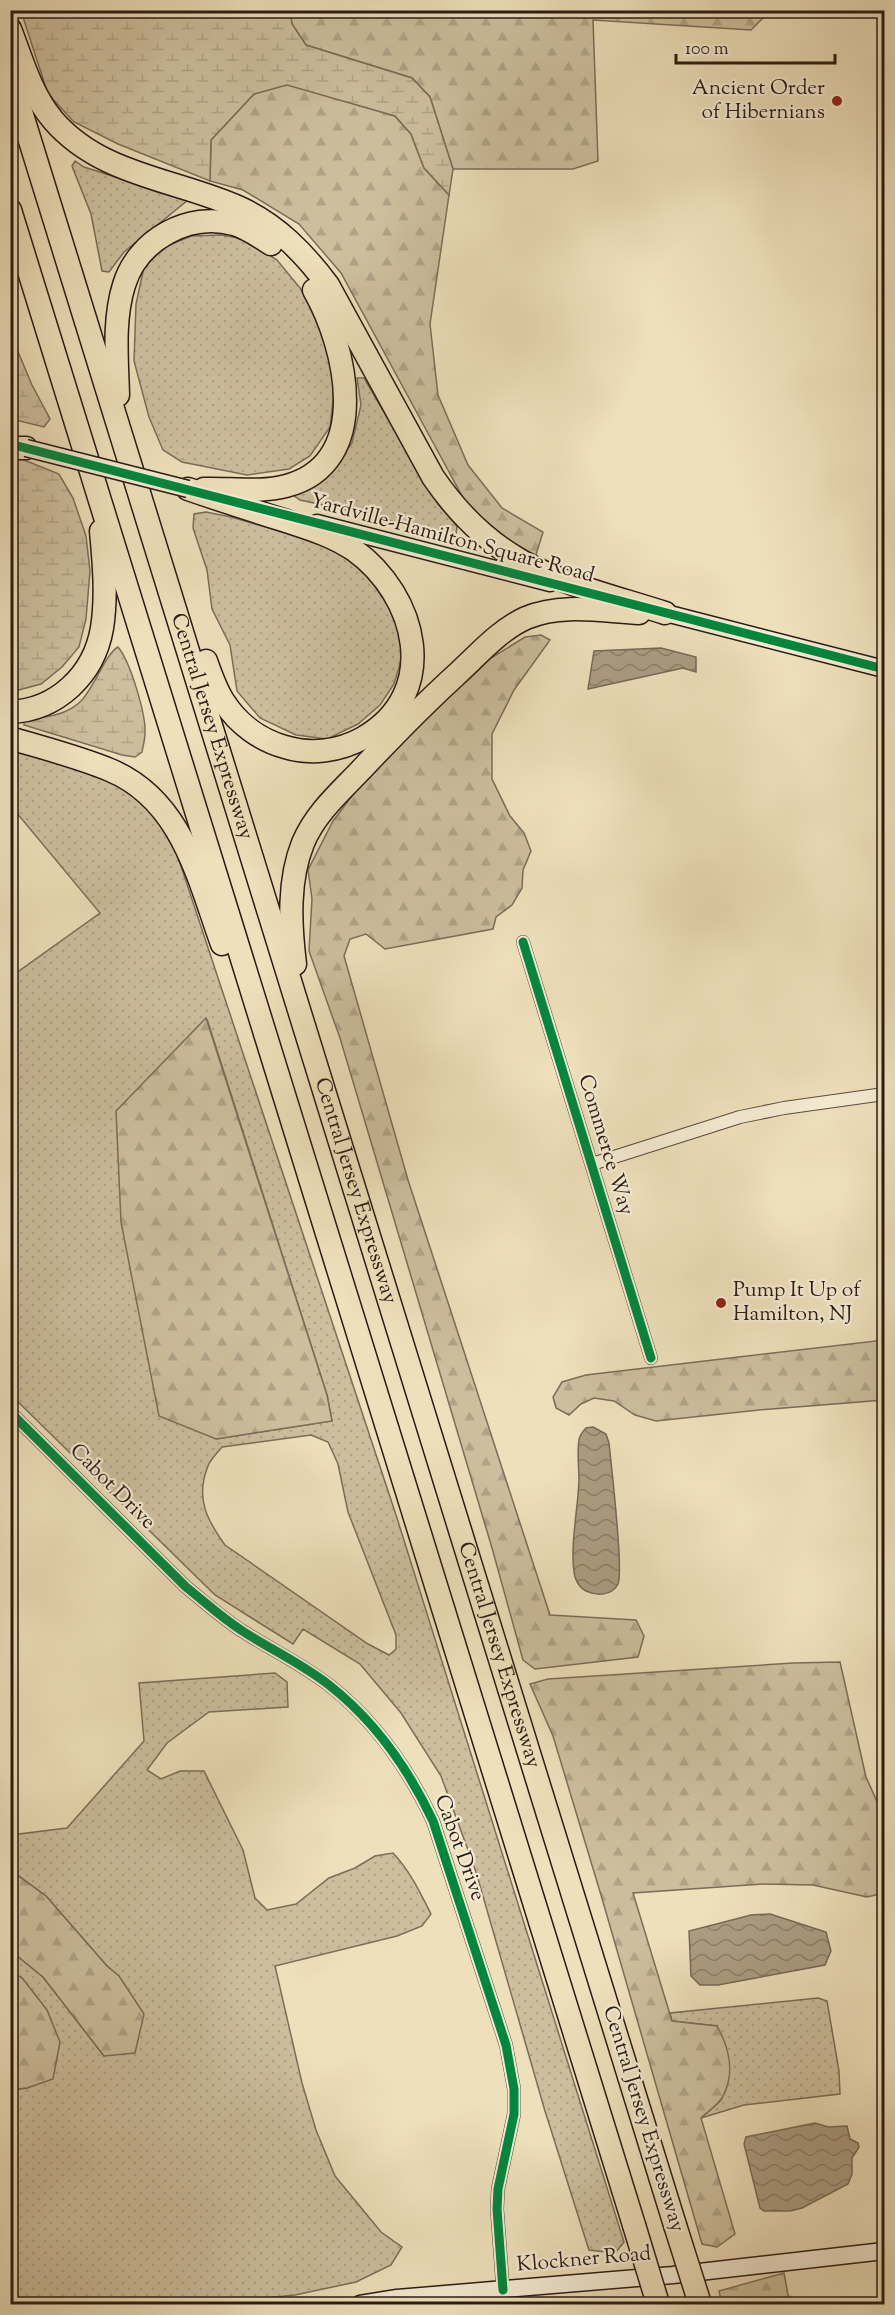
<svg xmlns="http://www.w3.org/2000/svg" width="895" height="2315" font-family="'Sorts Mill Goudy',serif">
  <defs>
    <pattern id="grass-dots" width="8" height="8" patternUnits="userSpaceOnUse" patternTransform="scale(1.5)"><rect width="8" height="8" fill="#cdbf9e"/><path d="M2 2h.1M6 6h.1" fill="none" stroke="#b0a487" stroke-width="1.8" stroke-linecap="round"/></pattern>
    <pattern id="forest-firs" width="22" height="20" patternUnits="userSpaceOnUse" patternTransform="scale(1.5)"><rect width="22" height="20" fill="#cdbf9e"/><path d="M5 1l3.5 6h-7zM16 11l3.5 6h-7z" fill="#b0a487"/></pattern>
    <pattern id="wetland-marsh" width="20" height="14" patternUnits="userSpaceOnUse" patternTransform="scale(1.5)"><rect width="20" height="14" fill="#cdbf9e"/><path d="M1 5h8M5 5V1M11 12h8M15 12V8" fill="none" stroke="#b0a487"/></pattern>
    <pattern id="water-waves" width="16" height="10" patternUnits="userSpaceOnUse" patternTransform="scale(1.5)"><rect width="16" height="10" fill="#ab9d82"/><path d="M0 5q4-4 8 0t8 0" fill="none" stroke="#8b7f69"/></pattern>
  </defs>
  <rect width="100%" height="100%" fill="#eee0bb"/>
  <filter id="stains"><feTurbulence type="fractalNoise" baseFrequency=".00333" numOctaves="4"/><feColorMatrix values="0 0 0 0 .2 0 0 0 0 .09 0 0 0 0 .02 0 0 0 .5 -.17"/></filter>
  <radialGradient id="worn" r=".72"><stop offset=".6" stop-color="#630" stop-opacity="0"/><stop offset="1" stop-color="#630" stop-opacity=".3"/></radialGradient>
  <path fill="url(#grass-dots)" stroke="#7c6d58" stroke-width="1.5" fill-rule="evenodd" d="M75 161 84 167 188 200 124 252 109 272 102 271 91 214 72 166Z
    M221 235 245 239 277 260 300 288 322 329 335 383 330 427 310 456 289 469 247 475 182 462 163 450 149 417 134 361 136 304 144 267 165 247 191 236Z
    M357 378H364L438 504 457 526 456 535H444L370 515 300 500 293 495 300 487 331 471 352 443 361 405Z
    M206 512 231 517 332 546 361 567 402 624 403 654 394 684 380 705 358 724 327 739 296 735 260 718 237 691 230 645 212 609 207 570 193 528 194 514Z
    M11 747 118 782 169 830 397 1518 624 2242 615 2253 589 2250 545 2111 476 1872 441 1776 401 1713 360 1664 303 1629 293 1644 215 1595 11 1395V975L16 973 100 913 11 806ZM207 1019 327 1395 332 1421 216 1439ZM311 1435 328 1442 338 1464 348 1512 396 1635V1649L389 1655 368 1644 225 1545C207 1520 195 1498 208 1466 210 1460 217 1453 222 1447Z
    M275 1673 287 1682 288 1707 209 1712 167 1743 147 1770 161 1779 180 1771H204L243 1850 255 1898 267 1910 296 1904 329 1878 355 1868 375 1856 393 1853C410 1871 420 1892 431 1914L422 1926 397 1936 275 1966 302 2083 316 2130 335 2176 381 2232 402 2247 391 2265 356 2282 295 2295 255 2299 220 2304H11V2090L27 2088 23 1979 11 1971V1951L43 1977 104 2056 119 1976 107 1966 46 1896 11 1870V1835L67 1828 144 1741 139 1683Z
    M818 1998 827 2001 839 2071 840 2094 744 2105 701 2118 721 2100 717 2026 672 2021 670 2013Z"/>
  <path fill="url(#forest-firs)" stroke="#7c6d58" stroke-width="1.5" d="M290 11H770L751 30 593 20 598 161 573 169H453L430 97 412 78 306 45 292 24Z
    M287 84 395 116 411 134 424 168 449 195 430 324 438 395 468 465 502 508 543 532 535 558 504 537 467 505 341 273 299 224 243 190 210 181 211 140 254 94Z
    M541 635 550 640 514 690 492 734V779L510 816 524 833 531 851 523 870 522 888 512 905 496 917 493 929 385 949 366 934 350 939 344 956 408 1180 550 1615 636 1620 644 1636 638 1657 535 1669 523 1660 492 1548 340 1038 309 951 312 899 308 870 333 821 365 779 435 708 491 658 525 637Z
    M206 1018 327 1395 332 1421 216 1439 159 1416 121 1222 116 1111Z
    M884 1340V1400L759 1410 656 1421 635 1415 614 1401 594 1398 581 1404 569 1415 556 1408 553 1397 562 1382 586 1375Z
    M840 1662 866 1777 884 1817V1893L867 1897 813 1885 763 1884 633 1893 672 2021 717 2026C730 2049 735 2075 722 2098 717 2106 707 2112 701 2118L735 2234 717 2247 702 2244 601 1895 553 1736 530 1684 548 1679 793 1663Z
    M10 1870 46 1896 107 1966 119 1976 144 2014 135 2053 104 2056 43 1977 11 1951Z
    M11 1971 23 1979 47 2010 60 2042 53 2079 27 2088 11 2090Z
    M784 2273 788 2295 797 2304H722L719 2291Z"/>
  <path fill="url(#wetland-marsh)" stroke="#7c6d58" stroke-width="1.5" d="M21 11H290L292 24 306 45 412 78 430 97 453 169 449 195 424 168 411 134 395 116 287 85 254 94 211 140 210 181 118 144 74 122 48 94Z
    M11 335 32 385 50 419 44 427 11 419Z
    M11 458 24 460 59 474 73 498 86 536 90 571 86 619 79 647 62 667 41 684 11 692Z
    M118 647C130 661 146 714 145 733 145 740 143 746 142 752L135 757 122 755 24 725V721C44 716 65 717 81 701 94 688 106 653 118 647Z"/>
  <path fill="url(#water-waves)" stroke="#776956" stroke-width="1.5" d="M661 648 696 657V672L683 668 588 689 594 651Z
    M593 1427 606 1434 609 1443C611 1464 624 1571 618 1584 612 1596 597 1596 586 1591 580 1588 577 1583 575 1577 569 1551 578 1509 579 1481 579 1468 577 1453 579 1440 580 1435 582 1432 586 1428Z
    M770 1914 826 1932 831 1951 825 1965 718 1985H700L691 1976 689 1931 751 1915Z
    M815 2123 828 2127 847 2126 850 2139 858 2143 859 2147 852 2158V2174L848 2184 802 2208 790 2211H764L760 2208 744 2144 746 2137Z"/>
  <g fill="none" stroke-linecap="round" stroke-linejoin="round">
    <g stroke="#5b4c3d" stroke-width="14">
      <path id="street" d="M523 942 651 1358
        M592 1164 740 1117 784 1108 884 1094
        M10 1412 186 1587C205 1602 223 1619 244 1632 272 1650 302 1664 329 1685 375 1721 408 1768 433 1821L506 2045 514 2089V2114L498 2189 497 2209 503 2290"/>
    </g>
    <g stroke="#2a1b13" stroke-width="19">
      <path id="secondary" d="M317 523 550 583
        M654 610 884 669
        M360 2304 397 2298 673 2275 884 2251"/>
    </g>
    <g stroke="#2a1b13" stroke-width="25">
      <g id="highway">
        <path d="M10 29C22 60 31 94 53 120 101 176 176 179 240 208 277 225 304 253 328 285L433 477C497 571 564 581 665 613"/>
        <path id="s1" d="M10 76 675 2225"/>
        <path d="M10 210 634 2225"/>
        <path d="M118 395C117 359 113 320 124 285 138 239 189 212 234 224 247 228 259 236 271 244"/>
        <path d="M10 448H26"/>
        <path d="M188 489C220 500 251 510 283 520 307 528 332 535 354 550 417 595 442 693 363 738 340 751 311 755 285 747 260 740 238 724 224 702 216 690 211 675 206 661"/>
        <path d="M204 489C230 488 260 493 286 486 374 463 346 346 314 290"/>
        <path d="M10 712C57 710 94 675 102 628 107 597 104 563 101 531"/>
        <path d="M10 738C43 748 79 757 110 770 182 800 198 878 222 944"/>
        <path d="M295 964C290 924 288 880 303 843 315 814 339 793 359 772 391 738 422 706 456 675 478 655 499 630 526 618 561 603 602 611 639 613"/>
      </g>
    </g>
    <use href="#street" stroke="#f4ebd3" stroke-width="12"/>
    <use href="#secondary" stroke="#f4ebd3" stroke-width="16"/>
    <use href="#highway" stroke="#eee0bb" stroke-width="22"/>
    <g stroke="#2a1b13" stroke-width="19" stroke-linecap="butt">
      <path id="secondary-bridge" d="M26 448 188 489"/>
    </g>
    <g stroke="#2a1b13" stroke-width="25" stroke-linecap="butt">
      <path id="highway-bridge" d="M634 2225 658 2304
        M675 2225 700 2304"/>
    </g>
    <use href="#secondary-bridge" stroke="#f4ebd3" stroke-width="16"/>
    <use href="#highway-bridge" stroke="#eee0bb" stroke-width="22"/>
    <g stroke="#f4ebd3" stroke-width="13">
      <path id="cycleway" d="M10 444 884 669
        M523 942 651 1358
        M10 1412 186 1587C205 1602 223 1619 244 1632 272 1650 302 1664 329 1685 375 1721 408 1768 433 1821L506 2045 514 2089V2114L498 2189 497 2209 503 2290"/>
    </g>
    <use href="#cycleway" stroke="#00873e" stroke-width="9"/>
  </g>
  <g fill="#8f2418" stroke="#f4ebd3" stroke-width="2">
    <circle cx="837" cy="101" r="6"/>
    <circle cx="721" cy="1303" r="6"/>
  </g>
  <g text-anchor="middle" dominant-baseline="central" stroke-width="4.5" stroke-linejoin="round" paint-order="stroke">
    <g font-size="21" fill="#2a1b13" stroke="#f4ebd3" text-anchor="end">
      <text x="825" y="89">Ancient Order<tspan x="825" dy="24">of Hibernians</tspan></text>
      <text x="733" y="1291" text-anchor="start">Pump It Up of<tspan x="733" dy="24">Hamilton, NJ</tspan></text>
    </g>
    <g font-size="21" fill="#2a1b13" stroke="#f4ebd3">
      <text transform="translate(452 539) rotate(15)">Yardville-Hamilton Square Road</text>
      <text stroke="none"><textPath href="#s1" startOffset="681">Central Jersey Expressway</textPath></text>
      <text transform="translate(605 1145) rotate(73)">Commerce Way</text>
      <text stroke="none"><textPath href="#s1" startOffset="1167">Central Jersey Expressway</textPath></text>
      <text transform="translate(112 1487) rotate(45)">Cabot Drive</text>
      <text stroke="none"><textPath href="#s1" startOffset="1653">Central Jersey Expressway</textPath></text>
      <text transform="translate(459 1848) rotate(70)">Cabot Drive</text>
      <text transform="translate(643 2119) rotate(73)">Central Jersey Expressway</text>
      <text transform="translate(584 2260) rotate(-5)">Klockner Road</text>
    </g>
  </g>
  <rect width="895" height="2315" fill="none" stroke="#eee0bb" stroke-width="36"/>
  <rect x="12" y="12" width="871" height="2291" fill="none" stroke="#2a1b13" stroke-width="3"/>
  <rect x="18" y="18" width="859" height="2279" fill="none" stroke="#2a1b13" stroke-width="1.5"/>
  <path d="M676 54v9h159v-9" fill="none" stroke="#2a1b13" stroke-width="3"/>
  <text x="685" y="54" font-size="18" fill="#2a1b13" stroke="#f4ebd3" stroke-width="4.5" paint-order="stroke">100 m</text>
  <rect width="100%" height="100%" filter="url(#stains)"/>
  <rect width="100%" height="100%" fill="url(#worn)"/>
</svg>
